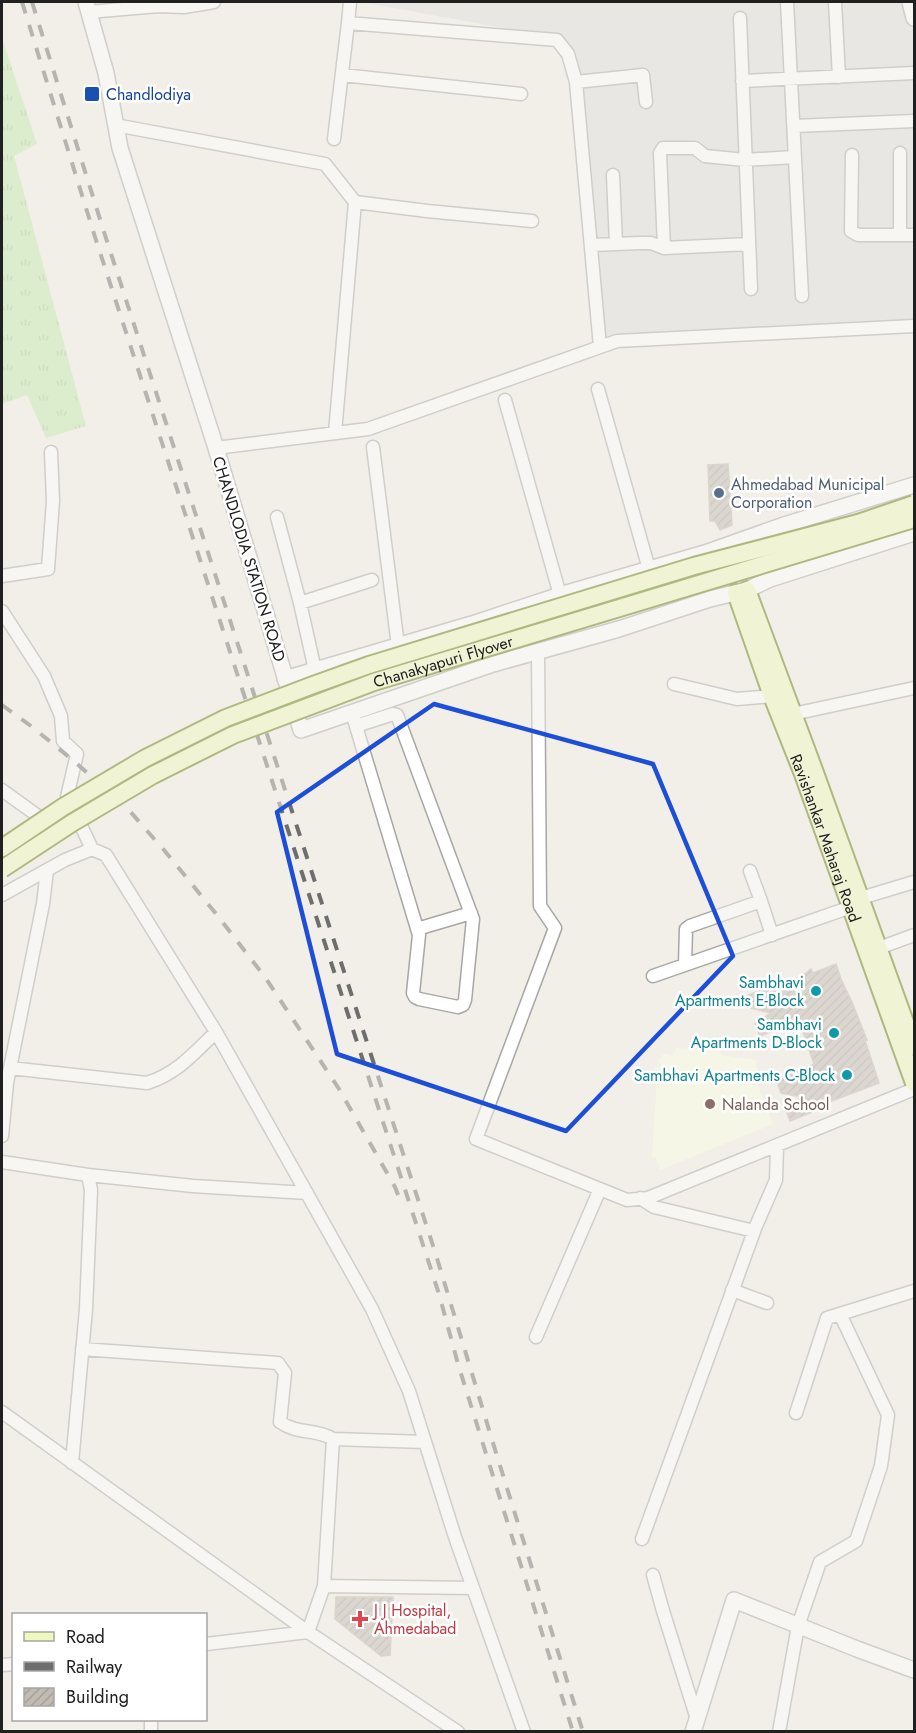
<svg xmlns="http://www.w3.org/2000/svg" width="916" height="1733" font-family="Jost,sans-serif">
  <defs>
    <pattern id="grass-tufts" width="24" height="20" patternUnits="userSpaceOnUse" patternTransform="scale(1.5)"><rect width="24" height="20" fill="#c4eaae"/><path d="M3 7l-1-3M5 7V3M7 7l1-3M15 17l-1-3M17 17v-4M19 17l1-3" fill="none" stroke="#a8c895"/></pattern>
    <pattern id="building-hatch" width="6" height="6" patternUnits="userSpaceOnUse" patternTransform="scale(1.5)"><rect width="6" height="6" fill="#c1bbb3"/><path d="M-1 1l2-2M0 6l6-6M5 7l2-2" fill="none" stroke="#a6a09a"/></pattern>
  </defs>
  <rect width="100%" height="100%" fill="#f1efe7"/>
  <path fill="#dedddd" d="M361 2H908L914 28V320L616 337 602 342 582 89 557 38Z"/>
  <path fill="#fbffe2" d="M676 1048 720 1050 721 1055 757 1060 756 1064 760 1077 757 1083 773 1124 660 1170 656 1157H652L657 1077 655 1076V1067H660L661 1063H658L662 1055 666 1054 672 1056Z"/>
  <path fill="url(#grass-tufts)" d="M2 38 37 144 14 156 86 426 46 438 27 395 2 404Z"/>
  <path fill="url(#building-hatch)" stroke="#c2b7a9" stroke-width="1.5" d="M728 464 732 525 720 530 715 521H710L708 465Z
    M836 964 841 979 852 1002 867 1040H865L879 1083 821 1105 822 1108 790 1121 785 1107 802 1097 781 1093 777 1081 814 1064 799 1020 760 1036 755 1023 771 1013 751 1008 747 996 778 982 779 985 801 977 811 969 813 973Z
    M336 1597H393L390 1655 381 1656 335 1619Z"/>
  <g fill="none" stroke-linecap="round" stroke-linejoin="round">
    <g stroke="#a7a7a7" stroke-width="15">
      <path id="minor" d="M350 2 348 23 557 40 568 54 576 82 643 75 646 102
        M787 2 802 296
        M835 2 839 77
        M88 12 159 6 184 7 214 2
        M740 18 751 289
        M342 75 521 94
        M742 81 914 73
        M576 82 600 347
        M115 125 325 164 355 202 335 433
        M794 126 914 121
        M334 139 348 23
        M852 155 851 231 858 235H914
        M613 175 616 244
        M355 202 427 211 532 221
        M900 235V153
        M592 245 640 243H651L664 248 749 244
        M664 248 660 153 663 148H695L705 156 745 160 795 157
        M598 389 649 569
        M505 400 560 595
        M373 447 398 646
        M216 448 368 429 617 341 914 326
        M277 517 300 603 372 580
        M2 576 48 569 53 501 51 452
        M300 603 315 670
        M2 611 44 676 61 716 63 741 77 754 67 797
        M538 651 540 906 555 928 476 1139 627 1200 648 1198 914 1089
        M674 684 737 699 772 696
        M352 713 419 935 413 993 415 997 419 999 458 1007 463 1005 465 1000 473 919 397 715 393 714 356 726
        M793 714 914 688
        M2 790 38 816
        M75 813 92 849
        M750 871 761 901
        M2 895 65 860 92 849 106 855 216 1032 372 1309 409 1391 455 1537 524 1732
        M861 898 914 882
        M417 929 471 913
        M879 948 914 935
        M685 964 686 929 690 926 761 901 772 935
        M653 976 851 907
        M10 1068 147 1083C178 1073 194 1053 216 1032
        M2 1136 7 1083 43 904 47 870
        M2 1162 88 1175 91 1190 86 1309 72 1463
        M88 1175 193 1186 307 1193
        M640 1198 654 1207 754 1231
        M732 1290 767 1303
        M536 1337 600 1189
        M82 1349 278 1363 285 1373 280 1422C298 1435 315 1428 333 1439L324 1586
        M2 1412 308 1632 458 1732
        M796 1413 827 1318 914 1291
        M333 1439 425 1442
        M642 1539 756 1226 776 1180 777 1148 779 1144
        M653 1575 663 1611 697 1719
        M206 1644 308 1632 324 1586 473 1588
        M2 1665 14 1664
        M151 1720V1732
        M779 1732 798 1626 820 1562 856 1541 881 1466 888 1415 840 1314"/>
    </g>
    <g stroke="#a7a7a7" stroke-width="18">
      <path id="tertiary" d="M86 2 106 73 120 148 216 448 301 730 493 664 619 629 710 599 747 590 770 579 914 533
        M910 2 914 18
        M285 679 472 624 560 595 705 553 784 525 914 485
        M693 1732 734 1600 857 1649 914 1670"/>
    </g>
    <g stroke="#5e7906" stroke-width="20">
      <g id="secondary">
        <path d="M747 590 814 770 914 1047"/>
        <path id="s1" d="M736 593 772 696 803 774 914 1083"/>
      </g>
    </g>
    <use href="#minor" stroke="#fff" stroke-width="12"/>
    <use href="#tertiary" stroke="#fff" stroke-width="15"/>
    <use href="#secondary" stroke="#eff9bc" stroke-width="16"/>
    <path stroke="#6e6e6e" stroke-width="4" stroke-dasharray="12 12" stroke-linecap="butt" d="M22 2 95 237 439 1294 458 1364 573 1732
      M32 2 104 232 436 1255 497 1456 583 1732
      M2 705 31 726 75 762 127 808 164 850 217 915 265 977 339 1089 395 1187 400 1200"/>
    <g stroke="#5e7906" stroke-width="20" stroke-linecap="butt">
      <g id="secondary-bridge">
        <path d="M2 848 63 807 144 759 226 718 313 685 369 665 694 566 858 523 914 504"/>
        <path id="s2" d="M2 869 72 823 153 775 233 735 374 682 914 519"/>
      </g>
    </g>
    <use href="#secondary-bridge" stroke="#eff9bc" stroke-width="16"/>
  </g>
  <path d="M0 0H916V1733H0ZM434 704 653 764 733 956 566 1131 337 1054 277 812Z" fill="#f1efe7" fill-opacity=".55" fill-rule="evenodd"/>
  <path fill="none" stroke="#1d4ed8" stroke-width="4.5" stroke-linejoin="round" d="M434 704 653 764 733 956 566 1131 337 1054 277 812Z"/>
  <rect fill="#1a4fb4" stroke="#fff" stroke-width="2" x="84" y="86" width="16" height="16" rx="3"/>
  <circle fill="#5c6f8a" stroke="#fff" stroke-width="2" cx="719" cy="493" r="6"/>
  <g fill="#0f9aa8" stroke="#fff" stroke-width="2">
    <circle cx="816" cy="991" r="6"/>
    <circle cx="834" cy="1033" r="6"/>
    <circle cx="847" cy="1075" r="6"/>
  </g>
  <circle fill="#8d6e63" stroke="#fff" stroke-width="2" cx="710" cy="1104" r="6"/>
  <path fill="#e0444e" stroke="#fff" stroke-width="2" d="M357 1610h6v6h6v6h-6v6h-6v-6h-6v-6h6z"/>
  <g text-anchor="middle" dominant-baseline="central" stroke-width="5" stroke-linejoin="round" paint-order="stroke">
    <g font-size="16" fill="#164399" stroke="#fff" text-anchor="start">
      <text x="106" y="94">Chandlodiya</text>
    </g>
    <g font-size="16" fill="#4e5e75" stroke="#fff" text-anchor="start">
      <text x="731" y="484">Ahmedabad Municipal<tspan x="731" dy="18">Corporation</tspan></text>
    </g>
    <g font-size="16" fill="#202020" stroke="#fff">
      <text transform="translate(249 559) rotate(73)">CHANDLODIA STATION ROAD</text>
      <text stroke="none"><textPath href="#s2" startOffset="490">Chanakyapuri Flyover</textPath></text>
      <text stroke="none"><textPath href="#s1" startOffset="261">Ravishankar Maharaj Road</textPath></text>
    </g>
    <g font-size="16" fill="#0d838f" stroke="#fff" text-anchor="end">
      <text x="804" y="982">Sambhavi<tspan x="804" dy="18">Apartments E-Block</tspan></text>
      <text x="822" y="1024">Sambhavi<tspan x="822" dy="18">Apartments D-Block</tspan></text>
      <text x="835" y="1075">Sambhavi Apartments C-Block</text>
    </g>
    <g font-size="16" fill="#785e54" stroke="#fff" text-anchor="start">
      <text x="722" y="1104">Nalanda School</text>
    </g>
    <g font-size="16" fill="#be3a42" stroke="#fff" text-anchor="start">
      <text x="374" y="1610">J J Hospital,<tspan x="374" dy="18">Ahmedabad</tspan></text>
    </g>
  </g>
  <rect width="916" height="1733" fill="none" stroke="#202020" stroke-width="6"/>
  <rect x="12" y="1613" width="195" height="108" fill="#ffffff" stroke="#a6a6a6" stroke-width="1.5"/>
  <rect x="24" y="1632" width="30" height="9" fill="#eff9bc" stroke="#a6a6a6" stroke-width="1.5"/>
  <text x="66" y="1643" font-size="18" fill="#202020">Road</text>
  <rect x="24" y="1662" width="30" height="9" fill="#6e6e6e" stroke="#a6a6a6" stroke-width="1.5"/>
  <text x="66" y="1673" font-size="18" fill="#202020">Railway</text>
  <rect x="24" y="1688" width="30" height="18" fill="url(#building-hatch)" stroke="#a6a6a6" stroke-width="1.5"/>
  <text x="66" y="1703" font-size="18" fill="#202020">Building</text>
</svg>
